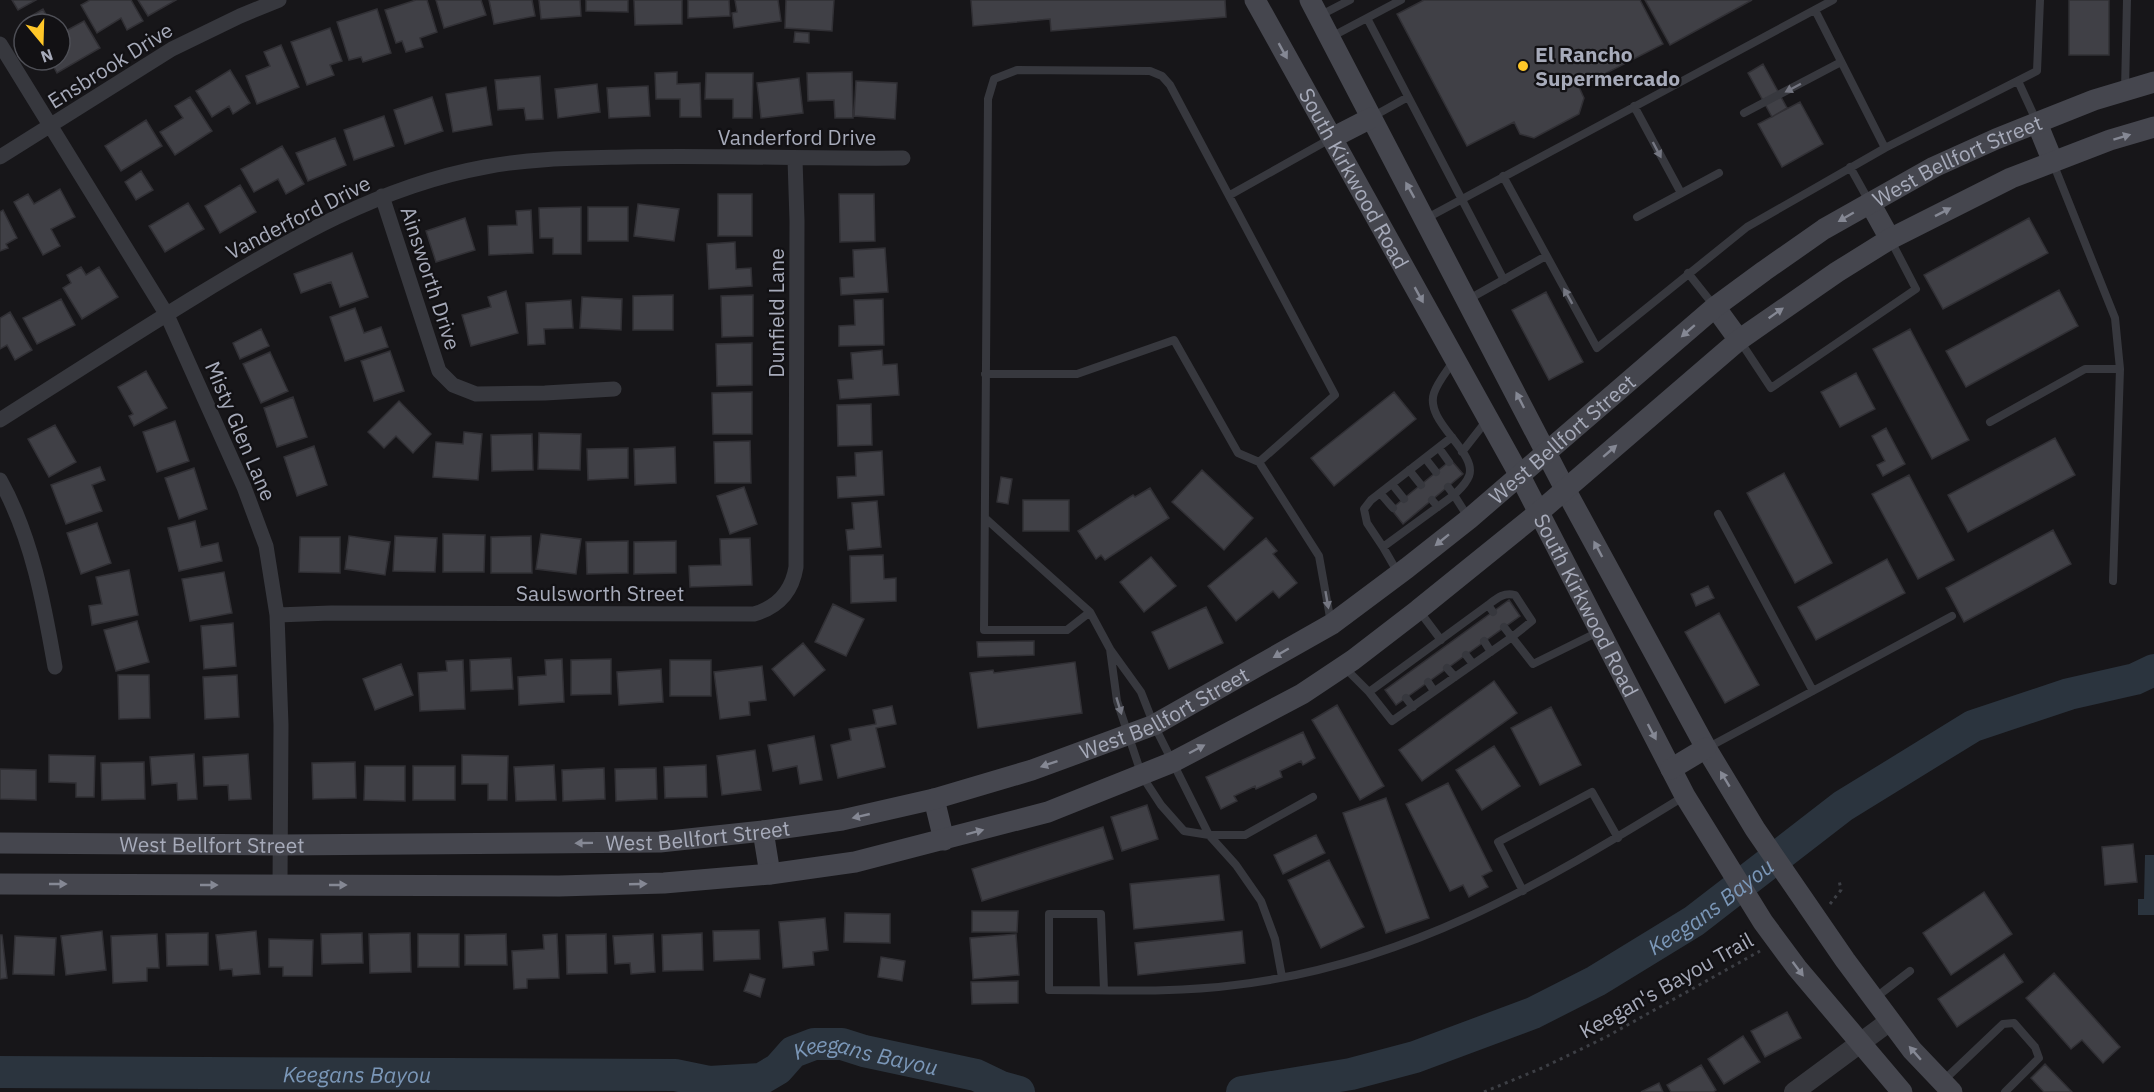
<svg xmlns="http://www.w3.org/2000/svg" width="2154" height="1092" font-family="'IBM Plex Sans',sans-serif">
  <rect width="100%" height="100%" fill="#171619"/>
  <path fill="#2b343e" d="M2145 855H2154V915H2138V899H2144Z"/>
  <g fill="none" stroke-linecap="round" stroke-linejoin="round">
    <g stroke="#2b343e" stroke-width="32">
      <path id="s1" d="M0 1072 675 1075 709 1082 761 1079 778 1069 793 1052 814 1044H842L864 1051 976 1075 1001 1087 1019 1092"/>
      <path id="s2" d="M1242 1092 1351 1074 1415 1057 1533 1013 1596 981 1694 921 1843 806 1973 726 2069 694 2135 679 2154 670"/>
    </g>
  </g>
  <path fill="#404046" stroke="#313035" stroke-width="1.5" d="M12 0H36L18 10Z
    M90 0H131L143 21 127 30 121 18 97 33 81 5Z
    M138 0H176L148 16Z
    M416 0H427L437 32 420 38 423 47 406 52 402 41 396 43 385 10Z
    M436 0H481L486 15 444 28Z
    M489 0H532L535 16 494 24Z
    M539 0H580L581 16 541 19Z
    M586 0H628V12L586 11Z
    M634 0H682V24L635 25Z
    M688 0H729L730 16 688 18Z
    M735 0H778L781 21 734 28 732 13 737 12Z
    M786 0H834L832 31 785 28Z
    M971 0H1225L1226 17 1051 31 1050 19 973 26Z
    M1424 0H1640L1663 44 1579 87 1584 98 1579 114 1534 138 1520 134 1514 122 1467 146 1397 14Z
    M1645 0H1752L1670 45Z
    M2069 0H2109V55H2069Z
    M43 9 51 24H29L26 19Z
    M377 9 391 53 363 62 361 57 349 60 337 22Z
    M84 21 100 48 57 73 50 60H60V25L64 32Z
    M330 28 342 61 330 65 334 75 307 85 291 42Z
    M795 32 809 33V43L794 42Z
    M281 45 299 87 257 104 246 76 270 66 264 52Z
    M1763 64 1787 108 1772 117 1748 73Z
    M230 70 250 103 233 114 229 106 212 117 196 91Z
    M677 72V84L700 83 701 117H680V99H656L655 73Z
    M852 72 853 118H835L834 100 808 101 807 73Z
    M706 73H753L752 118H733V99H705Z
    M540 76 543 119 526 120 524 108 498 110 495 80Z
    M799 78 803 113 761 118 757 83Z
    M856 81 897 83 895 119 854 116Z
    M597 84 600 112 558 118 555 89Z
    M648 86 650 116 609 118 607 88Z
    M486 87 492 125 453 132 446 94Z
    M190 97 212 131 175 155 160 132 183 118 175 106Z
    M432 97 443 131 405 144 394 110Z
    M1800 102 1823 144 1782 167 1758 124Z
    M384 116 394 146 354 160 344 130Z
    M146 120 162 146 121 171 105 146Z
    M335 138 346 165 308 181 296 153Z
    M282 146 304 184 286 194 278 179 254 192 241 169Z
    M141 171 153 190 136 200 125 182Z
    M240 185 256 212 220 233 205 206Z
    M60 189 75 217 51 229 60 246 43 255 14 202 28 194 34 204Z
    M718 194H752V236H718Z
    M839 194H874L875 241 840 242Z
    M188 203 204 229 165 252 149 226Z
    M638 204 679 209 674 241 634 236Z
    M581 207V254H553V238H540L539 208Z
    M588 207H628V241H588Z
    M3 210 17 238 6 244 8 248 0 251V212Z
    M531 210 533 253 489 255 488 226 517 225 516 211Z
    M465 218 475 250 436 262 426 231Z
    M2029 218 2048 253 1943 309 1924 275Z
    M735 242 736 269 751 268 752 286 709 289 707 244Z
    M885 248 888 292 841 295 840 278 854 277 853 250Z
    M352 253 368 297 340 307 331 282 301 293 294 274Z
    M81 267 86 275 99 267 118 297 82 319 63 288 71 283 67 275Z
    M2059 290 2078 326 1966 387 1946 351Z
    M506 291 518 333 471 346 462 315 491 307 488 297Z
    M1546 292 1583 362 1549 380 1512 310Z
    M673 295V330H633V296Z
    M753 295V336L722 337 721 296Z
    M582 297 622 299 621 330 580 328Z
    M61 299 75 325 37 344 23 318Z
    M883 299 884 345 839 346V326L855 325 854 300Z
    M571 300 573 328 544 329 545 344 528 345 526 303Z
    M355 308 364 333 381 327 388 347 345 361 330 317Z
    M10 312 32 350 15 360 7 345 0 349V318Z
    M261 329 269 346 240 359 233 343Z
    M1910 329 1969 440 1932 459 1873 349Z
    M752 343V385L717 386 716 344Z
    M882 350 883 365 897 364 899 395 840 399 838 380 853 379 851 353Z
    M390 351 404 391 374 401 361 361Z
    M270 352 288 391 261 403 243 364Z
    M146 371 167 408 134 426 129 416 133 414 118 387Z
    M1856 373 1875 409 1840 427 1821 392Z
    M752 392V434H713L712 393Z
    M1394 392 1416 419 1334 486 1311 458Z
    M293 397 307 437 277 447 264 408Z
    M399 401 431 434 413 453 396 436 384 448 368 432Z
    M871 404 872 445 838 446 837 405Z
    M175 421 189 461 157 472 143 432Z
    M55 425 76 462 49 477 28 439Z
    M1886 428 1905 464 1883 476 1877 465 1885 461 1872 436Z
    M464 432 482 434 478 480 433 477 436 442 463 444Z
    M539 433 581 434 580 470 538 469Z
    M532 434 533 470 492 471 491 435Z
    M2055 438 2075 475 1968 532 1948 495Z
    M750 441 751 483H715L714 442Z
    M314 446 327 485 297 496 284 457Z
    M675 447 676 483 635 485 634 449Z
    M628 448V478L588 480 587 449Z
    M882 451 884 495 838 498 837 477 856 476 855 453Z
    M1451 460 1463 474 1403 524 1391 509Z
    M100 467 105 480 92 485 102 511 66 524 51 485Z
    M194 468 207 509 179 519 165 478Z
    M1202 470 1253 518 1224 550 1172 502Z
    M1784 473 1832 563 1795 583 1747 493Z
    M1909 475 1954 560 1918 579 1872 494Z
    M1001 477 1012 479 1008 504 997 502Z
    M744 487 757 524 730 534 717 496Z
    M1150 488 1169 518 1105 560 1101 555 1096 559 1078 531 1133 495 1135 497Z
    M1023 500H1069V531H1023Z
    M877 501 881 547 848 550 846 530 854 529 852 503Z
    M195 521 201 547 218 543 222 561 179 571 168 528Z
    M97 523 111 563 81 574 67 533Z
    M2053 530 2071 564 1964 622 1946 588Z
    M443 534 485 535 484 572H443Z
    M541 534 581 539 576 574 536 569Z
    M349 536 390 542 385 575 345 569Z
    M395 536 437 538 435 572 393 571Z
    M531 536 532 573H491V537Z
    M300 537H340V573L299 572Z
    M750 538 752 585 690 587 689 566 721 565 720 539Z
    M1266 538 1277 551 1273 554 1297 583 1279 598 1273 591 1236 621 1208 586Z
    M628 541V573L587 574 586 542Z
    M676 541V573L634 574V542Z
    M883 555 884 579 896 578V601L851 603 850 556Z
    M1151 557 1176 586 1144 612 1120 582Z
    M1887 559 1905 593 1816 640 1798 607Z
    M129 570 138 615 92 625 89 606 102 604 96 577Z
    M224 572 232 613 190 621 182 579Z
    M1708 586 1714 598 1696 606 1691 594Z
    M1509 600 1520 616 1396 705 1385 690Z
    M833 604 864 619 846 656 815 642Z
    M1206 607 1223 643 1169 669 1152 632Z
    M1719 613 1759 685 1725 703 1685 632Z
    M137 621 149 662 116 671 104 630Z
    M233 623 236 666 204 669 201 626Z
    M1034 641V655L978 657 977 642Z
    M803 643 825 670 794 696 772 669Z
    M511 658 513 689 471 691 470 660Z
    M562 659 564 702 519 705 518 677 546 675 545 660Z
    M611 659V694L571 695V660Z
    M463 660 465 709 420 711 418 673 447 671 446 661Z
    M670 660H711V696H670Z
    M1075 662 1082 713 978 728 970 673 993 670 994 673Z
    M401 664 413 695 375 710 363 679Z
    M762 666 766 700 749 702 750 715 720 719 714 672Z
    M661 669 663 702 619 705 617 672Z
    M118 675H149L150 718 119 719Z
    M237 675 239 717 205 719 203 677Z
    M1494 681 1517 713 1422 781 1399 750Z
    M1337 705 1384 786 1360 800 1312 720Z
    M892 706 896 724 876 728 885 767 838 778 831 745 851 740 849 729 876 724 873 710Z
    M1551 707 1581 765 1540 785 1511 728Z
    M1303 732 1315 758 1303 765 1301 761 1280 771 1282 777 1256 789 1255 786 1234 796 1237 801 1221 809 1206 777Z
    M814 736 822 780 800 784 797 766 773 771 768 745Z
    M1494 746 1520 786 1482 810 1456 770Z
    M755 750 761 790 722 795 717 756Z
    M194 754 197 799 178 800 177 783 152 785 150 757Z
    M248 754 251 799 229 800 228 785 204 786 203 757Z
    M49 755 95 756 94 797H76V783L49 782Z
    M462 755 508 756 507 800H488V784H462Z
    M144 762 145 799 102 800 101 763Z
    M355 762 356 798 313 799 312 763Z
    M554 765 556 800 516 801 514 767Z
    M706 765 707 797 665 798 664 767Z
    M365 766H405V801L364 800Z
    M413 766H455V800H413Z
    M604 768 605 799 563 801 562 770Z
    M656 768 657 799 616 801 615 769Z
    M0 769 36 770V800L0 799Z
    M1448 783 1492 871 1482 876 1488 887 1469 897 1463 885 1450 891 1406 804Z
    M1386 798 1429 918 1386 933 1343 813Z
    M1147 805 1158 839 1122 851 1111 817Z
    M1103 827 1113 859 982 901 972 869Z
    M1316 835 1325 853 1283 874 1274 855Z
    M2133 844 2137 882 2105 885 2102 847Z
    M1329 860 1364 927 1321 948 1288 880Z
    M1219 875 1224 920 1134 929 1130 884Z
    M1984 892 2012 934 1951 975 1923 933Z
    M972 911H1018L1017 932H972Z
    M845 913 890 914V943L844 942Z
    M825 918 828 950 813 952 814 965 783 968 779 922Z
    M759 930 760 959 714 961 713 931Z
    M102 931 106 970 66 975 61 936Z
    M256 931 260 974 233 976 232 969 220 970 216 935Z
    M1242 931 1245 963 1138 975 1135 943Z
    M208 933V965L167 966 166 934Z
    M362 933 363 963 322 964 321 934Z
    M410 933 411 972 370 973 369 934Z
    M702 933 703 970 663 971 662 935Z
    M157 934 159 968H147V981L113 983 111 936Z
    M418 934H459V967H418Z
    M506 934 507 965H465V935Z
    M557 934 559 978 527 979V988L514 989 512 951 544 949 543 935Z
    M606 934 607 973 567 974 566 935Z
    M653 934 655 972 631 974 630 963 615 964 613 936Z
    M1016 934 1019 975 973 979 970 938Z
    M0 935H2L7 978 0 979Z
    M15 936 56 938 54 975 13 974Z
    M269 939 313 940 312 976H283V967H269Z
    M2004 954 2023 982 1957 1027 1938 999Z
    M881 957 905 961 902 981 878 977Z
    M2054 973 2120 1047 2103 1063 2082 1040 2071 1049 2026 998Z
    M750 974 765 979 760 997 744 991Z
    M1018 981V1003L972 1004 971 982Z
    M1787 1012 1801 1038 1765 1057 1751 1031Z
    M1743 1036 1760 1062 1724 1084 1708 1059Z
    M2045 1064 2072 1092H2044L2031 1078Z
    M1701 1065 1716 1090 1713 1092H1671L1667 1085Z
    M1659 1083 1663 1092H1641Z"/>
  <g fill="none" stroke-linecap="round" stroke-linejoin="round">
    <path stroke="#3d3f45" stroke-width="3" stroke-dasharray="3 4.5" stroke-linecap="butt" d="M1830 904 1841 890 1839 880
      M1484 1092 1542 1068 1606 1037 1760 951"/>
    <path stroke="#37383e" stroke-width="8" d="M1815 10 1885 148
      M1319 16 1350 0
      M1367 18 1504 280
      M1331 37 1401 0
      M2018 81 2036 120
      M2125 90 2127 0
      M1634 106 1681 193
      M1744 113 1841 62
      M1372 117 1408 97
      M2053 163 2115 318 2120 369 2113 581
      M1850 167 1870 203
      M1503 176 1597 348 1747 227 1885 148 2037 71 2040 0
      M1230 195 1330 139
      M1637 217 1719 173
      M1427 218 1833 0
      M1688 273 1715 307
      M1469 299 1546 256
      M1740 341 1771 388 1916 289 1890 239
      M1454 360C1448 370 1438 381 1434 393 1424 422 1478 452 1469 476 1466 484 1460 489 1454 495L1468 517
      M985 374H1077L1174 340 1238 453 1259 462 1319 556 1331 623
      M1990 422 2085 369H2120
      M1439 448 1449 462
      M1462 452 1487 420
      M1425 458 1436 472
      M1409 470 1421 485
      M1392 484 1404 499
      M1380 493 1393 508
      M1432 500 1438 507
      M1718 514 1813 691
      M985 518 1090 612 1110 649 1141 692 1154 725 1209 835 1236 865 1261 901 1275 939 1282 977
      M1383 547 1367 523 1364 509 1371 500 1452 437
      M1398 573 1383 547 1454 495 1448 487
      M1090 612 1067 630H984L988 99 994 79 1017 70 1150 71 1162 76 1170 85 1335 395 1259 462
      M1420 612 1441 640
      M1504 627 1533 664 1598 632
      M1484 641 1491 652
      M1110 649 1117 701 1142 776 1161 805 1184 831 1209 835H1245L1313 797
      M1466 655 1473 664
      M1344 667 1369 692 1488 605 1493 612
      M1447 668 1455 677
      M1428 682 1434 691
      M1369 692 1392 721 1512 637 1532 621 1515 595C1504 592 1497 598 1488 605
      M1406 698 1413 707
      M1707 748 1952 616
      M1523 891 1498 842 1592 792 1618 838
      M1104 990 1101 914H1049V990C1111 990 1174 993 1235 985 1405 965 1540 885 1683 797
      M1875 998 1910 971
      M1943 1081 2003 1024 2014 1023 2035 1047 2039 1058 2005 1092"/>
    <path stroke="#37383e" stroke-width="15" d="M0 44 167 315 244 487 266 546 277 615 281 725 280 885
      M0 157 172 49 240 16 279 0
      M382 196 439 371 453 385 476 394 545 393 614 389
      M0 420C66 378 131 336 198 295 288 240 380 186 485 167 531 158 579 158 626 157 718 155 811 159 903 158
      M0 480C32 537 44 604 55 667
      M277 615 331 613 754 614C778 607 792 592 796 567L797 221 795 159"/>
    <path stroke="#37383e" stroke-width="20" d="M1794 1092 1890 1021"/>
    <g stroke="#45464e" stroke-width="21">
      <path id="s3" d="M1255 0 1520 476 1685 796 1763 922 1797 968 1902 1092"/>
      <path d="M1310 0 1565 489 1706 748 1755 829 1845 960 1912 1050 1952 1092"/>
      <path d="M2037 123 2053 162"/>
      <path d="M1332 138 1371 118"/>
      <path d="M1870 203 1890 239"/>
      <path d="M1715 307 1739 340"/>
      <path d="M1671 769 1706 748"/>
      <path d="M934 799 944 840"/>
      <path d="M763 831 770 874"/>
      <path id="s4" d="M0 843 280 845 660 842 763 831 842 820 934 799 1032 770 1154 725 1332 624 1407 568 1469 519 1715 307 1764 271 1824 229 1934 167 1996 139 2094 100 2154 82"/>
      <path d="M0 884 559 886 664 883 770 874 855 862 1048 812 1173 762 1302 694 1353 660 1418 610 1538 513 1739 340 1837 272 1890 239 2011 178 2110 140 2154 127"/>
    </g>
  </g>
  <defs><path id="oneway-solid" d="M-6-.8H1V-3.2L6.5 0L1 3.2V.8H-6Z" transform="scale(1.5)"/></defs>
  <g fill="#858894">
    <use href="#oneway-solid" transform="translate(1283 51) rotate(61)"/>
    <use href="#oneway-solid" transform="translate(2122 137) rotate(-17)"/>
    <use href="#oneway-solid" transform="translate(1410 190) rotate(-119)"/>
    <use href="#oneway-solid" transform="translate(1943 212) rotate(-27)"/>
    <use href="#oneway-solid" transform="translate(1846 217) rotate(150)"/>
    <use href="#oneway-solid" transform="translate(1419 295) rotate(61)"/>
    <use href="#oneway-solid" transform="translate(1776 313) rotate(-35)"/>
    <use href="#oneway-solid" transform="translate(1688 331) rotate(139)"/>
    <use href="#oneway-solid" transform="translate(1520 400) rotate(-117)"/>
    <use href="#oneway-solid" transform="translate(1610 451) rotate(-41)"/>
    <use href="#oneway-solid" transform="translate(1442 540) rotate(141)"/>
    <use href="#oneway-solid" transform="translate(1598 549) rotate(-118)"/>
    <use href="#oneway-solid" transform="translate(1281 653) rotate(150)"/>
    <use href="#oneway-solid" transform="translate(1652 732) rotate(62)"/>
    <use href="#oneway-solid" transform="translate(1197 749) rotate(-28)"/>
    <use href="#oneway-solid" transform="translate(1049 764) rotate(161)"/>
    <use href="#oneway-solid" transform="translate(1725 779) rotate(-121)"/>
    <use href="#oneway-solid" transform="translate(861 816) rotate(167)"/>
    <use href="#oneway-solid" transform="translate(975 832) rotate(-15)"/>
    <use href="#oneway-solid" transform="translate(584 843) rotate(179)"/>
    <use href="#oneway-solid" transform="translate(58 884)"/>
    <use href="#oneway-solid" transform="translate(638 884) rotate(-2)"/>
    <use href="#oneway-solid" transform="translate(209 885)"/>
    <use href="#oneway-solid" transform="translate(338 885)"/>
    <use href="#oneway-solid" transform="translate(1798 969) rotate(53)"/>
    <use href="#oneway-solid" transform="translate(1915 1053) rotate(-131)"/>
  </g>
  <g fill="#757782">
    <use href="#oneway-solid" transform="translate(1793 88) rotate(152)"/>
    <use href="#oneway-solid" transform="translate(1657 150) rotate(62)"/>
    <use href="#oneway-solid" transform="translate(1568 296) rotate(-119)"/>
    <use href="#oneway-solid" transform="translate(1327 600) rotate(80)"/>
    <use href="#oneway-solid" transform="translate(1119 706) rotate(73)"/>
  </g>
  <circle fill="#ffc728" stroke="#121114" stroke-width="2" cx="1523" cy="66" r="6"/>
  <g text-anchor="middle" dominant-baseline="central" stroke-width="4.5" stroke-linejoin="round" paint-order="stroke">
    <g font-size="21" font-weight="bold" fill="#a7abba" stroke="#121114" text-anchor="start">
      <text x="1535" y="54">El Rancho<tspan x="1535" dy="24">Supermercado</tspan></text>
    </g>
    <g font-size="21" fill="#a7abba" stroke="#121114">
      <text transform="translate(110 65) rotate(-32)">Ensbrook Drive</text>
      <text x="797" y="137">Vanderford Drive</text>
      <text stroke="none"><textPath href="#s4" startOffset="2156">West Bellfort Street</textPath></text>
      <text stroke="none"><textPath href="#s3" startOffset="204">South Kirkwood Road</textPath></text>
      <text transform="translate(298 217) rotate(-27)">Vanderford Drive</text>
      <text transform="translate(431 278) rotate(72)">Ainsworth Drive</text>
      <text transform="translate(776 313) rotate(-90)">Dunfield Lane</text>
      <text transform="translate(241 431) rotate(67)">Misty Glen Lane</text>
      <text stroke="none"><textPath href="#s4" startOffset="1670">West Bellfort Street</textPath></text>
      <text x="600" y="593">Saulsworth Street</text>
      <text stroke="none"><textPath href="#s3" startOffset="690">South Kirkwood Road</textPath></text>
      <text stroke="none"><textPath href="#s4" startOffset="1184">West Bellfort Street</textPath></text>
      <text stroke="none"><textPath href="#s4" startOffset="698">West Bellfort Street</textPath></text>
      <text stroke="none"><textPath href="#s4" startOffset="212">West Bellfort Street</textPath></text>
      <text transform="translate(1666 985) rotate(-29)">Keegan's Bayou Trail</text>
    </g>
    <g font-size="22" font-style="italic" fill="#7b97b8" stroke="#121114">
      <text stroke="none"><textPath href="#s2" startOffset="510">Keegans Bayou</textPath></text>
      <text stroke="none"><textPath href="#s1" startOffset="879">Keegans Bayou</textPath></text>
      <text stroke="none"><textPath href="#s1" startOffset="357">Keegans Bayou</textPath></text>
    </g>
  </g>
  <g transform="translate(42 42) rotate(161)"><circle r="28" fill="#121114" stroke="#4e4f56" stroke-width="1.5"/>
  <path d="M0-4.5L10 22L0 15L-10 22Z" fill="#ffc728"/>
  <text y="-9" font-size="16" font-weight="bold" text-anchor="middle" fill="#a7abba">N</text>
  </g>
</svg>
